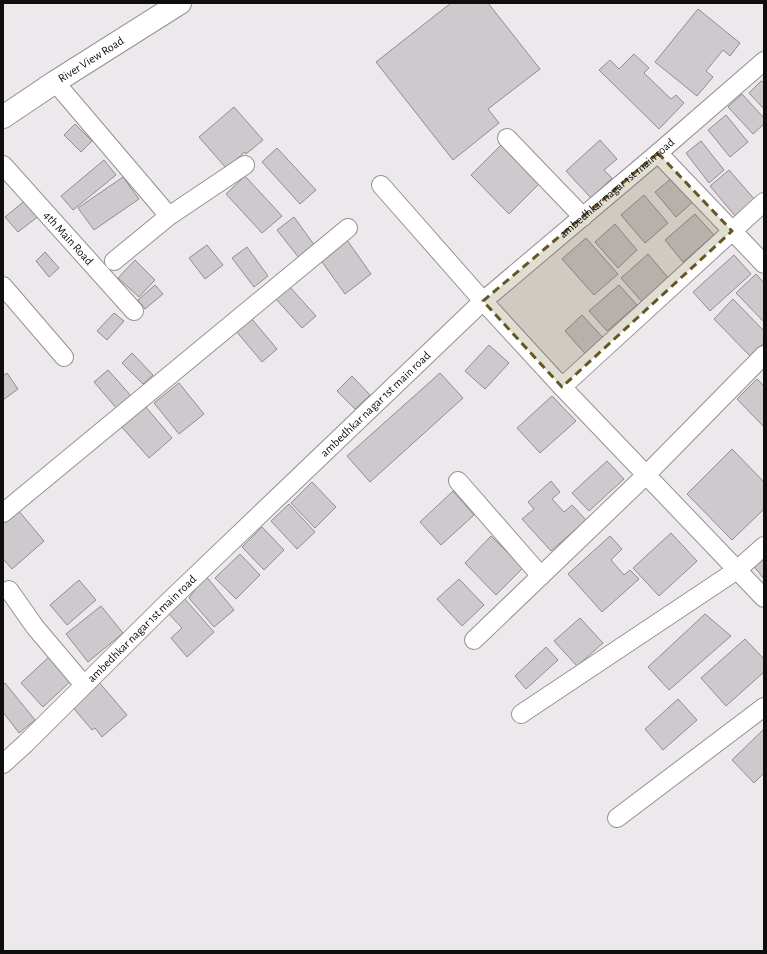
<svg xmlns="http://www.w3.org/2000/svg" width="767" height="954" font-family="'Alegreya Sans',sans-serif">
  <rect width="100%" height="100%" fill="#ece8ec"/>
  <path fill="#cdc9cd" stroke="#908d91" d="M451 3H488L540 69 488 109 499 123 453 160 376 62Z
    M698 9 740 43 730 56 723 50 706 71 713 77 697 96 655 62Z
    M634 54 649 68 644 73 671 99 676 95 684 103 659 129 599 70 610 60 619 69Z
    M761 81 764 83V109L749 93Z
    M742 94 764 118V124L753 134 728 107Z
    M234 107 263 140 246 154 245 152 226 168 199 137Z
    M726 115 748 142 730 157 708 130Z
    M75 124 92 141 81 152 64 135Z
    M600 140 617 159 604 170 612 178 591 198 566 171Z
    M701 141 724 170 709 183 686 153Z
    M501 145 539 184 509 214 471 175Z
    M277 148 316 190 300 204 262 162Z
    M104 160 116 175 73 210 61 196Z
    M729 170 755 200 736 217 710 186Z
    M245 176 282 216 262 233 226 194Z
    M123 177 139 199 94 230 78 208Z
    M673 177 694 201 676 217 655 192Z
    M644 195 668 223 645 243 621 215Z
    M27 199 40 215 18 232 5 217Z
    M695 214 714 235 683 262 665 240Z
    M294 217 315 246 299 258 277 230Z
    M615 224 637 250 618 268 595 242Z
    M586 238 618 274 594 295 562 259Z
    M347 240 371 274 345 294 320 259Z
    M207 245 223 265 205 279 189 258Z
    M247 247 268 276 254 287 232 258Z
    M45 252 59 268 49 277 36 261Z
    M648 254 670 280 643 303 621 278Z
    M734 255 751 274 710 311 693 292Z
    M135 260 155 280 139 297 118 278Z
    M756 274 764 283V322L736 293Z
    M155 285 163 294 145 309 138 300Z
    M619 285 637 305 607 331 589 311Z
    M289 286 316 316 302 328 275 298Z
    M733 299 764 331V343L750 356 714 319Z
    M114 313 124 321 107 340 97 331Z
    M582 315 607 342 589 358 565 331Z
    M251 318 277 349 262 362 236 331Z
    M489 345 509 363 485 389 465 371Z
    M132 353 153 375 143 384 122 363Z
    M108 370 132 397 118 410 94 382Z
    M7 373 18 389 3 400V376Z
    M440 373 463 398 370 482 347 456Z
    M352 376 370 395 355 409 337 391Z
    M757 379 764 386V427L737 399Z
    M179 383 204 414 179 434 154 403Z
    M552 396 576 421 540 453 517 428Z
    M145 406 172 438 149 458 121 426Z
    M732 449 764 482V509L732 540 687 494Z
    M607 461 624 479 589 511 572 493Z
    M551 481 560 492 552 499 564 512 572 505 586 520 551 551 522 519 534 509 528 502Z
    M312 482 336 507 315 528 291 503Z
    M453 491 474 515 441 545 420 522Z
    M289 504 315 532 297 549 271 521Z
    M18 510 44 541 12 569 4 560 3 561V523Z
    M262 527 284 550 264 570 242 547Z
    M671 533 697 561 659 596 633 568Z
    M491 536 523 568 496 595 465 563Z
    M610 536 622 549 611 560 624 575 630 570 639 579 602 612 568 574Z
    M240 554 260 575 236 599 215 578Z
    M764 556V579L753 565Z
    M205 575 234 610 214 627 189 598Z
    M459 579 484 605 462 626 437 599Z
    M79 580 96 600 67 625 50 605Z
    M183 597 214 632 187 657 171 638 182 628 167 612Z
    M101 606 123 633 88 662 66 634Z
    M705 614 731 636 669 690 648 667Z
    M580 618 603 643 577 666 554 641Z
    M745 639 764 659V672L726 706 701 678Z
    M546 647 558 660 526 689 515 676Z
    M51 655 73 679 43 707 21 683Z
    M97 680 127 715 102 737 95 728 92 730 70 704Z
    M5 683 35 720 19 733 3 712V684Z
    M678 699 697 720 663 750 645 729Z
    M764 729V773L754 783 732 760Z"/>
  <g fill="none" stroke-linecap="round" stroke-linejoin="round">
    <g stroke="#949195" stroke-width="20">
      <g id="minor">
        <path d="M55 82 169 216"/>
        <path d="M507 138 583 217"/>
        <path d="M658 153 764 264"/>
        <path id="s1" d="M3 165 134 311"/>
        <path d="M381 185 483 301 562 387 764 598"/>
        <path d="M114 261 169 216 245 165"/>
        <path d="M3 286 64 357"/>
        <path d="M562 387 764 202"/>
        <path d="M458 481 541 576"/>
        <path d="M3 513 348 228"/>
        <path d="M9 590 35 627 84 685"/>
        <path d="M474 640 645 476 764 355"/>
        <path d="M521 714 737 570 764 546"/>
        <path id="s2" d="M3 764 25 744 164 606 483 301 658 153 764 61"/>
        <path d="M617 818 764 707"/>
      </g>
    </g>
    <g stroke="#949195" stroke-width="24">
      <g id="tertiary">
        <path id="s3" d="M3 117 55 82 180 3"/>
      </g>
    </g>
    <use href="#minor" stroke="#fff" stroke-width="18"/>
    <use href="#tertiary" stroke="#fff" stroke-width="22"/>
  </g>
  <path fill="#665623" fill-opacity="0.2" stroke="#665623" stroke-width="3" stroke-dasharray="8 5" stroke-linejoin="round" d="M658 153 732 231 562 387 483 301Z"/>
  <g text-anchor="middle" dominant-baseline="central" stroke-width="3.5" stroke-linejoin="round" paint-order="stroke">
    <g font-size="12" fill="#0f0e0f" stroke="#fff">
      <text stroke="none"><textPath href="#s3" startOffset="105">River View Road</textPath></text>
      <text stroke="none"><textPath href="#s2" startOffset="842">ambedhkar nagar 1st main road</textPath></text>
      <text stroke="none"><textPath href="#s1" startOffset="98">4th Main Road</textPath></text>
      <text stroke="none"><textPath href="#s2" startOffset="518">ambedhkar nagar 1st main road</textPath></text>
      <text stroke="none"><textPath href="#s2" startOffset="194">ambedhkar nagar 1st main road</textPath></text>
    </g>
  </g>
  <rect width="767" height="954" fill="none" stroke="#0f0e0f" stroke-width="8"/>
</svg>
